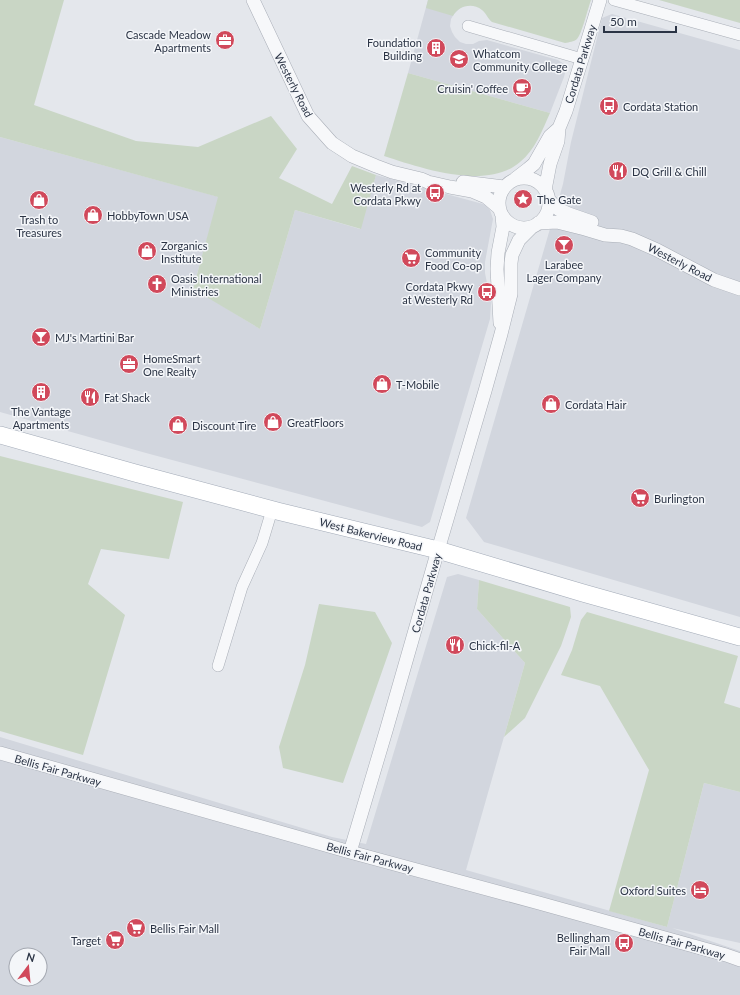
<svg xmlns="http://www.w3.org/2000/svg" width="740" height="995" font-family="Lato,sans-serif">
  <rect width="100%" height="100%" fill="#e4e7ec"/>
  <path fill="#d2d6de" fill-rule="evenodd" d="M428 0 471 6H464L459 9 454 14 451 19 450 26 452 32 455 37 460 42 466 44H473L479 41 487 40 558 60 564 64 566 69 564 77 550 113 408 73Z
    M612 14 740 50V617L484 542 466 518 563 184 571 142 602 18Z
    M0 137 219 197 193 288 260 329 295 210 360 229 376 175 483 204 486 206 490 210 493 219 485 262V273L491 303 490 319 430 522 422 527 146 453 0 412Z
    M458 574 479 580 477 609 525 663 466 870 667 927 704 783 740 792V943L672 928 740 951V995H0V737L332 837 366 844 447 577ZM16 955H40V979H16Z"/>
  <path fill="#c9d6c5" d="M0 0H64L34 105 136 141 198 147 271 116 297 149 279 178 332 204 352 166 376 175 361 229 295 210 260 329 193 289 218 197 0 137Z
    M428 0H591C588 8 582 34 577 39 574 42 569 42 565 43L492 22C488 19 486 13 482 10 472 2 458 6 453 16L426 8Z
    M659 0H740V23Z
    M408 73 550 113C542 131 535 150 520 162 487 191 421 168 384 156Z
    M0 456 183 502 169 559 101 549 88 584 125 615 83 755 0 731Z
    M479 580 570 607 571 617 561 646 525 718 504 737 525 663 477 609Z
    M319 604 375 612 392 643 343 783 283 768 279 747 305 665Z
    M587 612 738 656 724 703 740 708V792L704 783 667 927 609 911 649 770 600 686 561 675 572 650 581 620Z"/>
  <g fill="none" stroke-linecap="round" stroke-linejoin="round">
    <g stroke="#a9aeb7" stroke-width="12">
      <path id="minor" d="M614 0 740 35
        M468 26 582 59
        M218 666 242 587 262 543 272 510"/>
    </g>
    <g stroke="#a9aeb7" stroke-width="14">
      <path id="tertiary" d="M253 0 308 116 332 143 352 156 376 166 392 172 421 179 428 182 450 187 472 191 486 197 499 208
        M499 203a25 25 0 1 1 50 0a25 25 0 1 1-50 0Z
        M515 179 528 169 534 164 550 136 559 128
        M463 182 504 187
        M545 190 550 164 558 141 559 128 566 111 582 59 600 0
        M549 200 558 209 569 214 592 222
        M538 223 557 222 585 229 605 235 621 236 632 239 657 250 714 280 740 289
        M500 323 497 269 498 253 503 227 502 215
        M0 753 350 852 539 903 726 955 740 960
        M350 852 386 731 438 550 485 391 501 334 511 294V263L512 255 519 240 532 227"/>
    </g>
    <g stroke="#a3abb8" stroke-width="18">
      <path id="primary" d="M0 435 135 473 277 511 438 550 583 593 740 637"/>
    </g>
    <use href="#minor" stroke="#f7f8fa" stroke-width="11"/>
    <use href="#tertiary" stroke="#f7f8fa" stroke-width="13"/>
    <use href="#primary" stroke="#fff" stroke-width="17"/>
  </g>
  <defs>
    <g id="office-disc" transform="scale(1)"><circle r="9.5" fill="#d1495b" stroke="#f4f6f9"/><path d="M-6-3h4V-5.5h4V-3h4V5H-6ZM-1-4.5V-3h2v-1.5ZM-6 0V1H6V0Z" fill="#fff"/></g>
    <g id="building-disc" transform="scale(1)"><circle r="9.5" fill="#d1495b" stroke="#f4f6f9"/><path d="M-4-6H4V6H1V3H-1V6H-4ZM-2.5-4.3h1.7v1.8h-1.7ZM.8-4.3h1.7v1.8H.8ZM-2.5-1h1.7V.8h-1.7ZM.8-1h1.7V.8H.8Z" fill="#fff"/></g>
    <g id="university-disc" transform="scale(1)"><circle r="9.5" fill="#d1495b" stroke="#f4f6f9"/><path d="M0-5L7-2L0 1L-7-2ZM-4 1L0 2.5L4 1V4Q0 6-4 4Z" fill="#fff"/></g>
    <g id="cafe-disc" transform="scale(1)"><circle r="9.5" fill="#d1495b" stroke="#f4f6f9"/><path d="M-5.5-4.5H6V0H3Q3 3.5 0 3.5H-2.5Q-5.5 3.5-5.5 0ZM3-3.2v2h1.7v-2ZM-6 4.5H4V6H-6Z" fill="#fff"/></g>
    <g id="bus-disc" transform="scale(1)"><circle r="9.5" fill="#d1495b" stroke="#f4f6f9"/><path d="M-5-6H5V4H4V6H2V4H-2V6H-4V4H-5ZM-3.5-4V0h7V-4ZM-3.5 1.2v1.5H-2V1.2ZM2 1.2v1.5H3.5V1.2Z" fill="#fff"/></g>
    <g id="restaurant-disc" transform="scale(1)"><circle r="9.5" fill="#d1495b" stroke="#f4f6f9"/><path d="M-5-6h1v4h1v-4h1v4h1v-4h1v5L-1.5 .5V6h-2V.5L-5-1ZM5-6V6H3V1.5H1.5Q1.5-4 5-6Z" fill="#fff"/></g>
    <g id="sight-disc" transform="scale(1)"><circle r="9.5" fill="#d1495b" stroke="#f4f6f9"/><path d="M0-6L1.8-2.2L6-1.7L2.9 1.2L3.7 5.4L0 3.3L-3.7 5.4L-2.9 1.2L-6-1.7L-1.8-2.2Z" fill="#fff"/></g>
    <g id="shop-disc" transform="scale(1)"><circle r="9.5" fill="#d1495b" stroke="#f4f6f9"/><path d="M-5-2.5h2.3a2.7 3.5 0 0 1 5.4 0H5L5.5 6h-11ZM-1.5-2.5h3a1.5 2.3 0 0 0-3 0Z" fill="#fff"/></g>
    <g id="bar-disc" transform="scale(1)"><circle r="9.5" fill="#d1495b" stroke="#f4f6f9"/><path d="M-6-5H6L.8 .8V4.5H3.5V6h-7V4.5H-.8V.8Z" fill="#fff"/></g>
    <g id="supermarket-disc" transform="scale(1)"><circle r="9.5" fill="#d1495b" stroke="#f4f6f9"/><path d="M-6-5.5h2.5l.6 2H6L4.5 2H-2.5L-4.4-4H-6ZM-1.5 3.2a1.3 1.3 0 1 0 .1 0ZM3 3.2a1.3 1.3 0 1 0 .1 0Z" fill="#fff"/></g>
    <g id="church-disc" transform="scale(1)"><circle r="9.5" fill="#d1495b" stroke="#f4f6f9"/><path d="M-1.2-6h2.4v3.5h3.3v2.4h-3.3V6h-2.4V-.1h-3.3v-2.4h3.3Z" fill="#fff"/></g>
    <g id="hotel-disc" transform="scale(1)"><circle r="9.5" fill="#d1495b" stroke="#f4f6f9"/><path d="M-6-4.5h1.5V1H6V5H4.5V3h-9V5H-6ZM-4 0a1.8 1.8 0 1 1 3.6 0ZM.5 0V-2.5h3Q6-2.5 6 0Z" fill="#fff"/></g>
  </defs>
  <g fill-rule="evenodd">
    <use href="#office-disc" x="225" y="40"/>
    <use href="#building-disc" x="436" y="48"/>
    <use href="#university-disc" x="459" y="59"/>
    <use href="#cafe-disc" x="522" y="88"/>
    <use href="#bus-disc" x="609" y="106"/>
    <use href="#restaurant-disc" x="618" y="171"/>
    <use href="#bus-disc" x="435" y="193"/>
    <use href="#sight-disc" x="523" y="199"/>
    <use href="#shop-disc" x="39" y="200"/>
    <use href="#shop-disc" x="93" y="215"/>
    <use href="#bar-disc" x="564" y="245"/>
    <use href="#shop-disc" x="147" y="251"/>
    <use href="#supermarket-disc" x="411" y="258"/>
    <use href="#church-disc" x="157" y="284"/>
    <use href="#bus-disc" x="487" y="292"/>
    <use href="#bar-disc" x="41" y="337"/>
    <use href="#office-disc" x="129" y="364"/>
    <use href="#shop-disc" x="382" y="384"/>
    <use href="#building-disc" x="41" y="392"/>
    <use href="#restaurant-disc" x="90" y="397"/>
    <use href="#shop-disc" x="551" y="404"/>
    <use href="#shop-disc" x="273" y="422"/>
    <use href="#shop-disc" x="178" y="425"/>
    <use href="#supermarket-disc" x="640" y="498"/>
    <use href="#restaurant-disc" x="455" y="645"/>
    <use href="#hotel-disc" x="700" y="890"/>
    <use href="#supermarket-disc" x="136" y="928"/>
    <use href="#supermarket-disc" x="115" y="940"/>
    <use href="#bus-disc" x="624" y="943"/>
  </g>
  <g text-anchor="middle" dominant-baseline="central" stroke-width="3" stroke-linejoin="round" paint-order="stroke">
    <g font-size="11" fill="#2b3445" stroke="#f4f6f9" text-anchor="start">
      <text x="211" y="34" text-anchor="end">Cascade Meadow<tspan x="211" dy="13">Apartments</tspan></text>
      <text x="422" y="42" text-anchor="end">Foundation<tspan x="422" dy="13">Building</tspan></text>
      <text x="473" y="53">Whatcom<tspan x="473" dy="13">Community College</tspan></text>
      <text x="508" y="88" text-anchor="end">Cruisin' Coffee</text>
      <text x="623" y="106">Cordata Station</text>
      <text x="632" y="171">DQ Grill &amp; Chill</text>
      <text x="421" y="187" text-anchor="end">Westerly Rd at<tspan x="421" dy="13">Cordata Pkwy</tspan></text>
      <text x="537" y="199">The Gate</text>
      <text x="107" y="215">HobbyTown USA</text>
      <text x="39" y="219" text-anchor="middle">Trash to<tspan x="39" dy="13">Treasures</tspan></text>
      <text x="161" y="245">Zorganics<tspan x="161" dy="13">Institute</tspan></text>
      <text x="425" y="252">Community<tspan x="425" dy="13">Food Co-op</tspan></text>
      <text x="564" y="264" text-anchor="middle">Larabee<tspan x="564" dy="13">Lager Company</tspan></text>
      <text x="171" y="278">Oasis International<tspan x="171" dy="13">Ministries</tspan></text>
      <text x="473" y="286" text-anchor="end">Cordata Pkwy<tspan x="473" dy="13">at Westerly Rd</tspan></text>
      <text x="55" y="337">MJ's Martini Bar</text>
      <text x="143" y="358">HomeSmart<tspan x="143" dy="13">One Realty</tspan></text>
      <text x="396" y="384">T-Mobile</text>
      <text x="104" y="397">Fat Shack</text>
      <text x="565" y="404">Cordata Hair</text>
      <text x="41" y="411" text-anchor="middle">The Vantage<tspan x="41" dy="13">Apartments</tspan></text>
      <text x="287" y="422">GreatFloors</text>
      <text x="192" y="425">Discount Tire</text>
      <text x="654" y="498">Burlington</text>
      <text x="469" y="645">Chick-fil-A</text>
      <text x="686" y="890" text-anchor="end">Oxford Suites</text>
      <text x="150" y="928">Bellis Fair Mall</text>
      <text x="610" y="937" text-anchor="end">Bellingham<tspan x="610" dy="13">Fair Mall</tspan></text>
      <text x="101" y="940" text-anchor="end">Target</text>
    </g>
    <g font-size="11" fill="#2b3445" stroke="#f4f6f9">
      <text transform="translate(580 64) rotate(-73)">Cordata Parkway</text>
      <text transform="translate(294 85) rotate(63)">Westerly Road</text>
      <text transform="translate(680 262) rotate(27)">Westerly Road</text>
      <text transform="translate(371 534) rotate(14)">West Bakerview Road</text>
      <text transform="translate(426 593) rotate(-74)">Cordata Parkway</text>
      <text transform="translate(58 770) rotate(16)">Bellis Fair Parkway</text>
      <text transform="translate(370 857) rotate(15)">Bellis Fair Parkway</text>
      <text transform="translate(682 943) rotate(16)">Bellis Fair Parkway</text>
    </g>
  </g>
  <g transform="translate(28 967) rotate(16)"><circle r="19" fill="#f4f6f9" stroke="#a4a8b1"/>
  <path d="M0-3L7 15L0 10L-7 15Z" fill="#d1495b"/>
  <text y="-6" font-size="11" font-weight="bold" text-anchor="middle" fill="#2b3445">N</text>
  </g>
  <path d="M604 26v6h72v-6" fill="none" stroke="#2b3445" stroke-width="2"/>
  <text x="610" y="26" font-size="12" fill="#2b3445" stroke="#f4f6f9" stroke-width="3" paint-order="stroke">50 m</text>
</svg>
